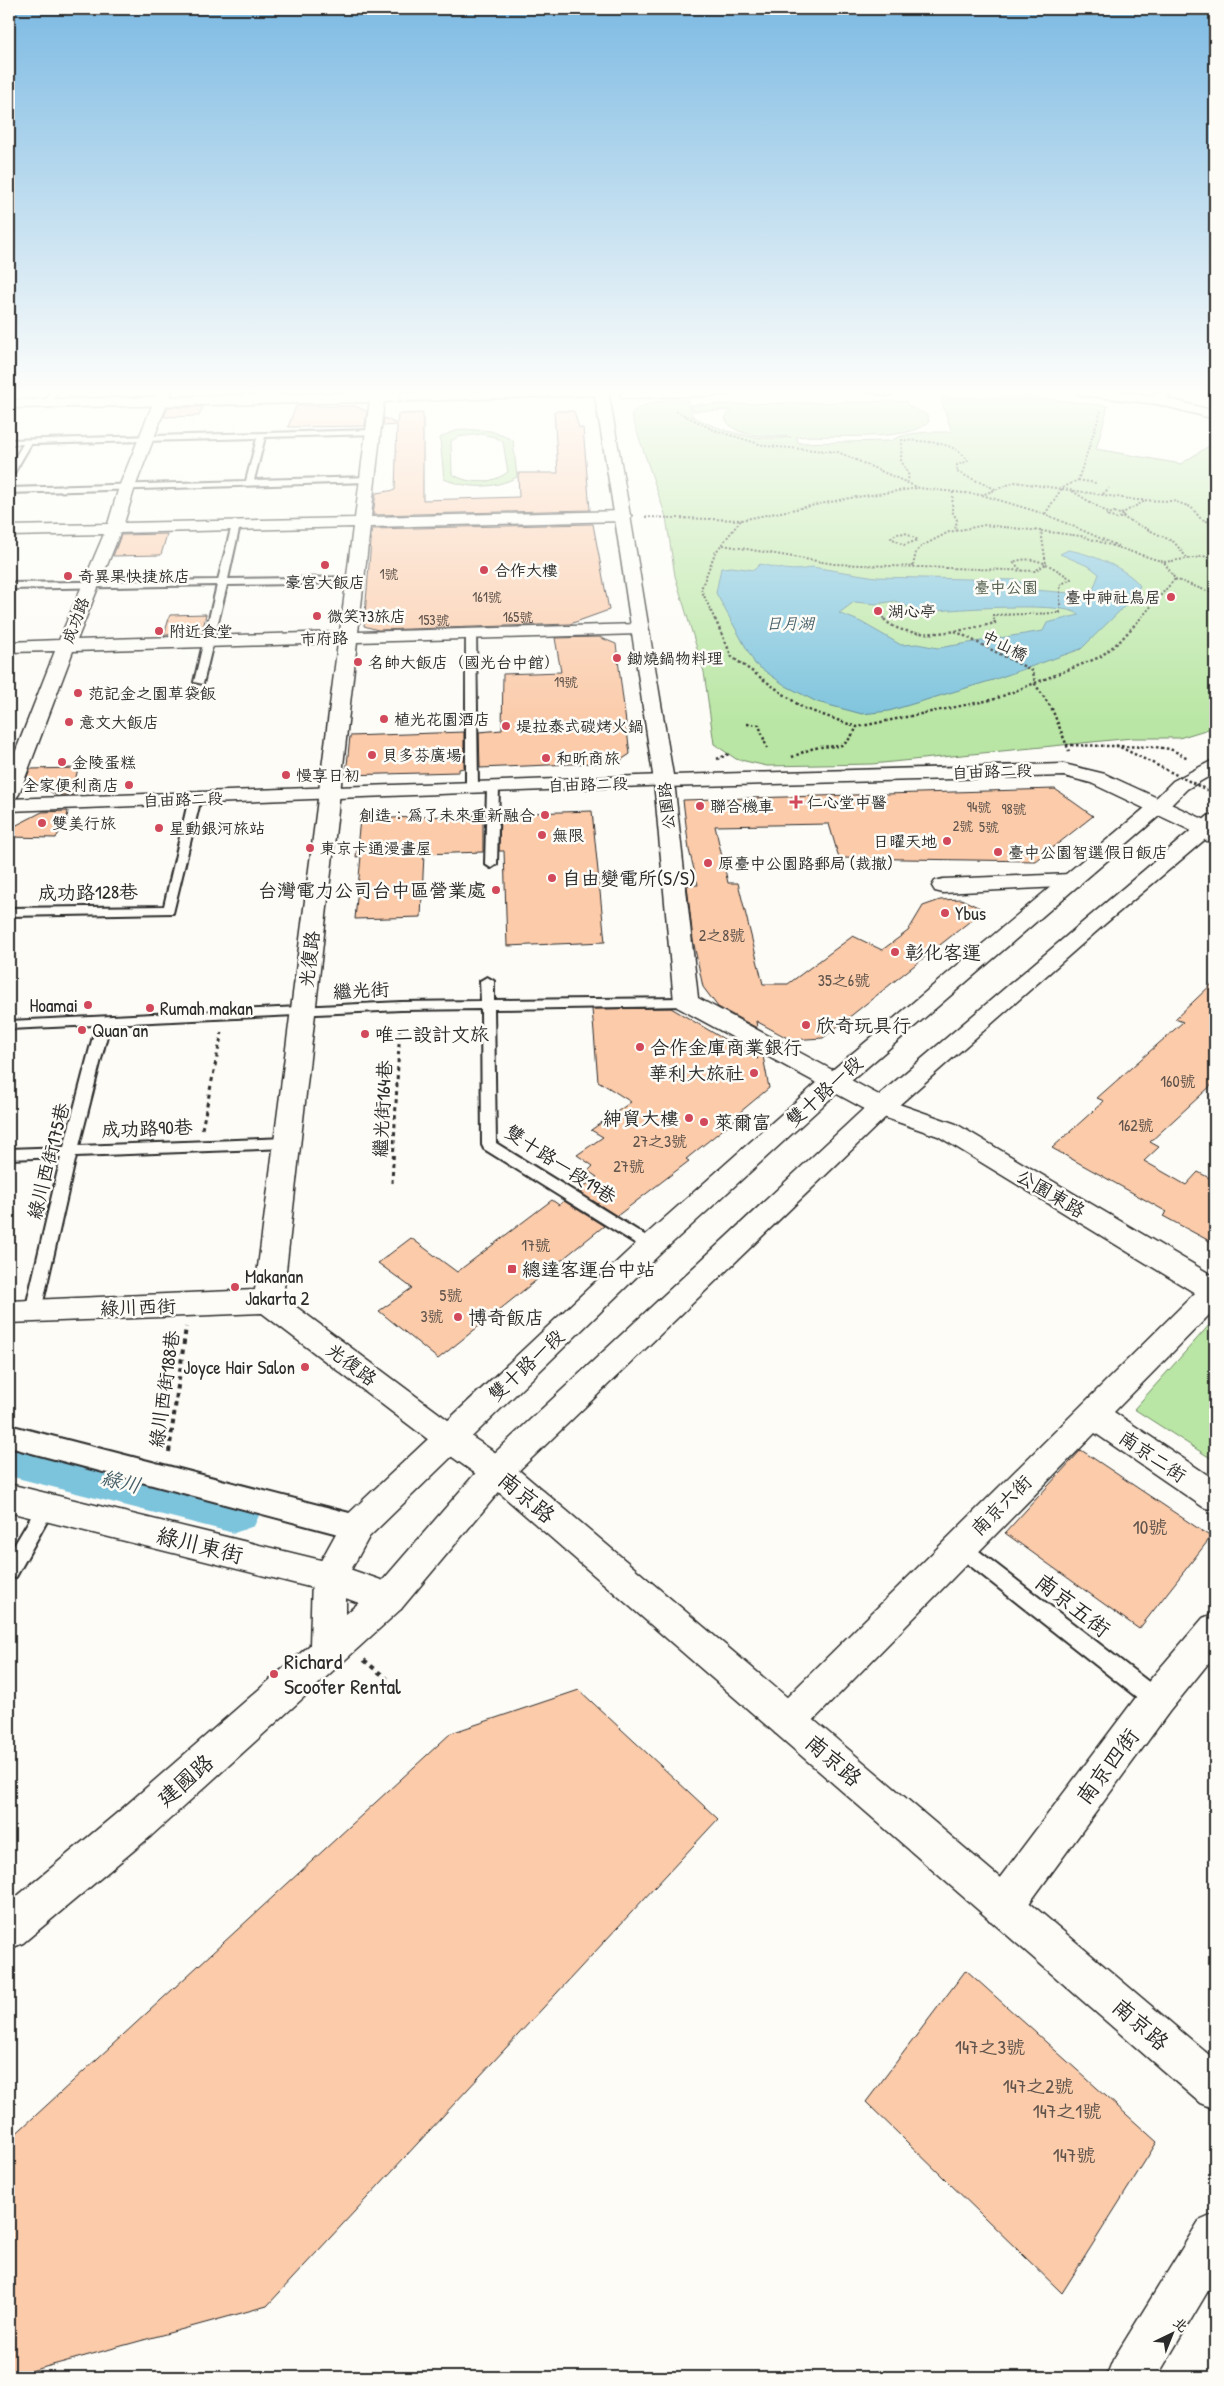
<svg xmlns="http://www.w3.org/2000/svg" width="1224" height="2386" font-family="'Patrick Hand','LXGW WenKai TC',sans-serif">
  <rect width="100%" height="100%" fill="#fdfcf7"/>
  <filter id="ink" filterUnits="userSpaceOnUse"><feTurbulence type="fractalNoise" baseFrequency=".02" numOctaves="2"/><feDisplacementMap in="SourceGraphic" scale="10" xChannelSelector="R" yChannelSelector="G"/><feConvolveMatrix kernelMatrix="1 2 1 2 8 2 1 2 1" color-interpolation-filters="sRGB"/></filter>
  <g filter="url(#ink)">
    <path fill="#b9e6a4" stroke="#728868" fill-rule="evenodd" d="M940 397H1031L1108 406 1096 449 1181 464 1215 442V727L1179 738H1132L872 764 767 766 736 759 714 744 704 672 675 576 666 517 631 414C648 400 667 399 688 400L692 416C722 432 757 442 791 437 773 436 733 439 725 418L731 410 693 411 691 405 906 401 909 406 927 415 929 421C914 443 824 434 796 437L799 443 890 441C908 431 932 432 952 432Z
      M463 429 491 431 513 440 517 477C494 489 468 489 444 479L440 438 449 433ZM481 434 495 437 503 442 508 472C492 484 470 485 452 474L451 441 458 437Z
      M1212 1322 1215 1324V1461L1134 1409Z"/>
    <path fill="#7cc3dc" stroke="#5c8695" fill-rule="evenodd" d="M1068 550C1089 553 1129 569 1140 586L1134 597 1081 649 993 680 889 711 862 714 817 702 786 686 755 664 716 593 721 568 732 567 754 570 760 564C778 568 794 573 812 567L876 577 1017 580 1035 590 1081 594 1093 590 1099 574 1090 567 1060 554ZM895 601 916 610V613C939 610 1068 600 1079 615L1047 623 1043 631 938 648 917 644 901 645 861 622 839 613 854 602 876 604Z"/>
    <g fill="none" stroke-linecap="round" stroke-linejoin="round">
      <path fill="#7cc3dc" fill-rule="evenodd" d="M9 1430 234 1485 254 1492 262 1509 254 1526 234 1533 9 1476Z"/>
    </g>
    <path fill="#fbcbaa" stroke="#2b2b2b" d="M296 406H355L367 411 365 426 288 427Z
      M168 407H203L199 416 164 417Z
      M554 411H574L579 428H583L590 510 373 515 376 493 395 490 397 425 383 426 384 418 397 424 398 414 423 413V500L519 497 518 473H558Z
      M593 524 609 610 570 624 378 630 364 626 372 529Z
      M167 534 161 555 113 556 121 535Z
      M206 614 202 634 164 635 170 615Z
      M599 637 616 644 630 754 618 762 480 768 479 732 502 730 503 674 561 672 555 638Z
      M464 732V768L459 769V772L346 775 350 736Z
      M78 768 72 795H56L27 777 30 769Z
      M1055 789 1093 816 1036 861 839 858 829 824 715 826 728 883H738L763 984H788L853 936 882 950 908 931 923 906 940 900 961 899 984 910 823 1038 791 1040 756 1021 757 1028 718 1007 703 987 693 940 687 885H698L689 850 683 800Z
      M68 811 67 819 56 838 9 837V829L42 812Z
      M592 811 605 942 507 946 504 851H499L500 814Z
      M483 815V852L424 854 421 917 355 919 361 856 356 857 360 819Z
      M1215 981V1082L1150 1142 1159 1147 1144 1161 1186 1185 1198 1172 1215 1181V1244L1163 1216 1167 1212 1052 1148 1104 1101 1097 1098 1183 1022 1175 1019Z
      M671 1008 758 1059 750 1049 763 1056 769 1088 739 1113 742 1114 686 1159 689 1161 617 1216 578 1191 597 1177 588 1171 593 1166 577 1155 603 1137 591 1130 631 1102 598 1081 592 1009Z
      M552 1200 559 1205 564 1201 604 1226 438 1359 379 1311 412 1288 378 1263 411 1238 457 1272Z
      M1081 1450 1211 1537 1139 1629 1005 1533Z
      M579 1690 718 1819 267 2306 9 2377V2140L451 1733Z
      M966 1970 1157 2142 1062 2293 866 2102Z"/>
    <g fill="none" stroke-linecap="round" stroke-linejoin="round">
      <g stroke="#2b2b2b" stroke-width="4">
        <path id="service" d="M50 391H58L50 406H44Z
          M867 391H885L891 394 887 396Z
          M374 430H377V434L265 437 254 480 371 477V481L368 482 9 493V488L246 481 257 438 31 444 13 475 9 477V468L23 444H9V440Z
          M236 522 240 525 228 579 356 577 361 580 356 583 227 585 203 684 194 682 217 585 9 589V583L218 580 232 525Z
          M471 630 476 633 478 788 472 791 466 788V633Z
          M493 785 499 788 497 864 491 868 485 864 487 788Z
          M195 795 201 798 173 913 9 916V908L164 906 189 798Z
          M487 977 494 981V1000L686 998 693 1002 686 1006 494 1009 496 1143 656 1242 659 1246 656 1250H646L484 1149 482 1145 481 1009 401 1010 110 1024 79 1146 286 1138 293 1143 286 1148 76 1156 41 1311 39 1315 33 1317 27 1315 25 1311 61 1157 9 1159V1149L64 1147 96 1025 9 1029V1021L401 1002 481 1001 480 981Z
          M46 1499 52 1502 55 1507 16 1577 9 1579V1554L40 1502Z
          M960 1539 966 1541 1163 1693 1166 1700 1163 1707 1156 1709 1149 1707 954 1553 951 1547 954 1541Z"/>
      </g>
      <g stroke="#2b2b2b" stroke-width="4">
        <path id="pedestrian" d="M9 1425 357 1515 367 1518 371 1527 367 1536 357 1539 9 1447Z"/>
      </g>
      <g stroke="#2b2b2b" stroke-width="3">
        <path id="minor" d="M158 391H172L135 487 124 523 355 518 371 391H385L371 517 624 511 632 516 624 521 370 527 358 632 639 624 645 625 648 629 645 633 639 634 357 642 283 1297 460 1429 465 1438 460 1447 449 1451 438 1447 262 1313 9 1323V1301L255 1290 338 643 73 651 19 794 16 798 9 800V768L55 651 9 652V642L59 640 104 534 9 536V526L108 524 119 487ZM353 527 340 632 77 640 120 533Z
          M1158 391H1172L1163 403 1158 404 1151 400Z
          M664 775 671 777 674 781 698 998 890 1101 956 1124 1215 1277V1309L1114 1412 1215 1480V1511L1203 1507 1095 1433 801 1733 788 1738 775 1733 770 1721 775 1709 1195 1293 938 1136 872 1113 677 1007 674 1002 654 781 657 777Z
          M1071 874 1079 876 1082 881 1079 886 943 893 935 891 932 886 935 881 943 879Z
          M9 1484 329 1562 401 1587 406 1598 401 1609 389 1614 329 1592 9 1512Z
          M1215 1613V1655L1169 1712 1017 1920 1003 1926 989 1920 983 1906 989 1892 1143 1688 1203 1618Z"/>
      </g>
      <g stroke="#2b2b2b" stroke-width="3">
        <path id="tertiary" d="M594 391H608C632 519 651 647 673 775L1064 764 1105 774 1212 823 1215 826V842L1207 841 1196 833 1091 783 1064 776 664 787 657 785 654 781C634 651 617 521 594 391Z
          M449 1425 460 1429 508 1461 1215 2060V2109L1200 2103 486 1481 438 1447 433 1438 438 1429Z
          M1215 2214V2279L1157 2377H1106L1113 2360 1199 2221Z"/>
      </g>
      <g stroke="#2b2b2b" stroke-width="3">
        <path id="secondary" d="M458 391H607L600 395 377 402 9 408V400Z
          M622 391H737L730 395 627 398 622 397 620 394Z
          M1073 391H1119L1158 396 1215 411V419L1157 404 1080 395Z
          M1215 759V773L1187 789 1166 810 829 1100 661 1253 369 1537 346 1579V1614L377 1587 486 1461 872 1101 1208 816 1215 814V831L1106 923 890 1113 508 1481 401 1609 151 1836 23 1943 9 1949V1903L123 1808 310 1645 312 1577 345 1517 641 1239 811 1088 1152 802 1173 781Z
          M664 775 671 777 674 781 671 785 9 811V799Z"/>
      </g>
      <path stroke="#2b2b2b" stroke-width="2" stroke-dasharray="2 2" stroke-linecap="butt" d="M676 411 714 430 766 446 838 452 919 488 982 495 1015 482 1137 500 1173 501 1191 507 1201 519 1215 524
        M1078 480 1096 483
        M907 483 909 476 901 460 902 440C925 442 954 440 968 461L957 465V472L995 489
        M1072 491 1110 514
        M953 492 952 511 957 520 955 530
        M1103 494 1109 488
        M982 495 1045 514 1118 546
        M1114 512 1125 516 1117 519 1106 515Z
        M1045 514 1062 488 1078 480 1101 411
        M1121 514 1145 501
        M645 517 741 520 850 498 918 488
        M1122 517 1174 542 1188 559
        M905 533 918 540 904 545 891 538 896 534Z
        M723 545 834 564 1035 571 1046 564 1041 531 1081 536 1164 562 1175 579 1139 620
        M1164 562 1215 555
        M913 566 916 552 922 546 949 532 985 525 1041 531
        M1175 579 1215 594
        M880 614 885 620
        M715 620 701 589 715 553 741 520
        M994 620 993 615 1060 613V585L1071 579C1053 567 1035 554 1013 562L1020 569"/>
      <path stroke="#2b2b2b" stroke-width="2.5" stroke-dasharray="2.5 2.5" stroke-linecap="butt" d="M715 619 732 657 803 708 857 727 995 699 1100 657 1120 641 1140 619
        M884 619C907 644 966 630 995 623L994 619
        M955 631 1033 671 1035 684 1052 709 1069 751
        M747 724 759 725 767 748
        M1066 745 1155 747 1170 749 1188 758
        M792 757C799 754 807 750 815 748 838 743 842 754 857 727
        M717 759 729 754"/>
      <path stroke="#2b2b2b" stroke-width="3" stroke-dasharray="4 4" stroke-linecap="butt" d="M202 1129 222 1032
        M392 1183 400 1024"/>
      <path stroke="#2b2b2b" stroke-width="4" stroke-dasharray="4.5 4.5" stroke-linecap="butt" d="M169 1452 186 1327
        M364 1660 387 1679"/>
      <use href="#service" fill="#fdfcf7" fill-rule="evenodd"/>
      <use href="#pedestrian" fill="#fdfcf7" fill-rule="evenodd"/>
      <use href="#minor" fill="#fdfcf7" fill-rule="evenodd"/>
      <use href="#tertiary" fill="#fdfcf7" fill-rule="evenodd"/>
      <use href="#secondary" fill="#fdfcf7" fill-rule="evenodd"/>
      <path stroke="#2b2b2b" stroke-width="2" stroke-dasharray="2 2" stroke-linecap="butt" d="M400 391V403"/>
      <path stroke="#2b2b2b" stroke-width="2.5" stroke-dasharray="2.5 2.5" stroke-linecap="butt" d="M1116 745 1215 794"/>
    </g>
  </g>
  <linearGradient id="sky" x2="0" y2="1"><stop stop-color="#7dbae3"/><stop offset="0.54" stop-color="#fefefb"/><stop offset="1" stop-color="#fefefb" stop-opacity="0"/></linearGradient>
  <rect width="1224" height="725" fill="url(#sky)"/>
  <g fill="#d1495b" stroke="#fdfcf7" stroke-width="2">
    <circle cx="325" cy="565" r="5"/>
    <circle cx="484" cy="570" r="5"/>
    <circle cx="68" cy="576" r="5"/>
    <circle cx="1171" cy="597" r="5"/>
    <circle cx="878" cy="611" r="5"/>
    <circle cx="317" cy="616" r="5"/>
    <circle cx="159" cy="631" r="5"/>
    <circle cx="617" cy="658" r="5"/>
    <circle cx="358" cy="662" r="5"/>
    <circle cx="78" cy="693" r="5"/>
    <circle cx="384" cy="719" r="5"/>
    <circle cx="69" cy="722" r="5"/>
    <circle cx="506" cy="726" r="5"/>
    <circle cx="372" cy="755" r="5"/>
    <circle cx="546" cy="758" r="5"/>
    <circle cx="62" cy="762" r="5"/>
    <circle cx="286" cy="775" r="5"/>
    <circle cx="129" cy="785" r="5"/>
    <path d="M793.5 794.5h5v5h5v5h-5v5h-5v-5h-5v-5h5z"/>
    <circle cx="700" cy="806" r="5"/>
    <circle cx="545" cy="815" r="5"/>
    <circle cx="42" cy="823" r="5"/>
    <circle cx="159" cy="828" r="5"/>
    <circle cx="542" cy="835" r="5"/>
    <circle cx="947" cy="841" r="5"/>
    <circle cx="310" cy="848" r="5"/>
    <circle cx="998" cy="852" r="5"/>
    <circle cx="708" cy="863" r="5"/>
    <circle cx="552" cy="878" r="5"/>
    <circle cx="496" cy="890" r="5"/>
    <circle cx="945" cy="913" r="5"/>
    <circle cx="895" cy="952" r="5"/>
    <circle cx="88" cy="1005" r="5"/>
    <circle cx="150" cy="1008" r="5"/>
    <circle cx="806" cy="1025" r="5"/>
    <circle cx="82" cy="1030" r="5"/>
    <circle cx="365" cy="1034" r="5"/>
    <circle cx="640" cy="1047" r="5"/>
    <circle cx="754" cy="1073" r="5"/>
    <circle cx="689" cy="1118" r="5"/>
    <circle cx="704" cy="1122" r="5"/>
    <rect x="507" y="1264" width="10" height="10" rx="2.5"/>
    <circle cx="235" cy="1287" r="5"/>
    <circle cx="458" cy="1317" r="5"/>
    <circle cx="305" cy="1367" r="5"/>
    <circle cx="274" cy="1674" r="5"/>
  </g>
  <g text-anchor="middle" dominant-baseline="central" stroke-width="5" stroke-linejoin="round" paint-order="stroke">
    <g font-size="14" fill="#5f534b">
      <text x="389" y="573">1號</text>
      <text x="487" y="596">161號</text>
      <text x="518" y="616">165號</text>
      <text x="434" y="619">153號</text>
      <text x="566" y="681">19號</text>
      <text x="979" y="806">94號</text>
      <text x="1014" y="808">98號</text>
      <text x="963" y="825">2號</text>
      <text x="989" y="826">5號</text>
    </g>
    <g font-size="16" fill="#2b2b2b" stroke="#fdfcf7" text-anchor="start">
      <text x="494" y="570">合作大樓</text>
      <text x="78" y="576">奇異果快捷旅店</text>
      <text x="325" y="582" text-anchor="middle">豪宮大飯店</text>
      <text x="1161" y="597" text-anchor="end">臺中神社鳥居</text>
      <text x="888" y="611">湖心亭</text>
      <text x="327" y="616">微笑73旅店</text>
      <text x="169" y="631">附近食堂</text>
      <text x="627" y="658">鋤燒鍋物料理</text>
      <text x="368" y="662">名帥大飯店（國光台中館）</text>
      <text x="88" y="693">范記金之園草袋飯</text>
      <text x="394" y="719">植光花園酒店</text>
      <text x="79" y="722">意文大飯店</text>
      <text x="516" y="726">堤拉泰式碳烤火鍋</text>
      <text x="382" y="755">貝多芬廣場</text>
      <text x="556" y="758">和昕商旅</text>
      <text x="72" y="762">金陵蛋糕</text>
      <text x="296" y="775">慢享日初</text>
      <text x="119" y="785" text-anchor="end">全家便利商店</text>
      <text x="807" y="802">仁心堂中醫</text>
      <text x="710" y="806">聯合機車</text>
      <text x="535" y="815" text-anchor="end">創造：為了未來重新融合</text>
      <text x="52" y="823">雙美行旅</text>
      <text x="169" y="828">星動銀河旅站</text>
      <text x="552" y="835">無限</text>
      <text x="937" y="841" text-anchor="end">日曜天地</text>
      <text x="320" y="848">東京卡通漫畫屋</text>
      <text x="1008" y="852">臺中公園智選假日飯店</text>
      <text x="718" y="863">原臺中公園路郵局 (裁撤)</text>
    </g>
    <g font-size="16" fill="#4e5a49" stroke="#fdfcf7">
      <text x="1006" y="587">臺中公園</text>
    </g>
    <g font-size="16" fill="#2b2b2b" stroke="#fdfcf7">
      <text transform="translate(75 620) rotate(-69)">成功路</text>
      <text transform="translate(324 638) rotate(-2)">市府路</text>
      <text transform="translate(1005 645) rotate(26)">中山橋</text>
      <text transform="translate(992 771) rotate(-2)">自由路二段</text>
      <text transform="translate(588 784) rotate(-2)">自由路二段</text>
      <text transform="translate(183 799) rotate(-2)">自由路二段</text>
      <text transform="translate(666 806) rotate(-96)">公園路</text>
    </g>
    <g font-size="16" font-style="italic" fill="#476069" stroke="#fdfcf7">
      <text x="790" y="623">日月湖</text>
    </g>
    <g font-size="16" fill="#5f534b">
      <text x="722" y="935">2之8號</text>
      <text x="844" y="980">35之6號</text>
      <text x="1178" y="1081">160號</text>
      <text x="1136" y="1125">162號</text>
      <text x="660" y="1141">27之3號</text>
      <text x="629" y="1166">27號</text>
      <text x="536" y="1245">17號</text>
      <text x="451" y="1295">5號</text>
      <text x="432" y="1316">3號</text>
    </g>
    <g font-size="19" fill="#2b2b2b" stroke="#fdfcf7" text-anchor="start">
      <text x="562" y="878">自由變電所(S/S)</text>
      <text x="486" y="890" text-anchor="end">台灣電力公司台中區營業處</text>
      <text x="955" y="913">Ybus</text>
      <text x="905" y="952">彰化客運</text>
      <text x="78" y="1005" text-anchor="end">Hoamai</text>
      <text x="160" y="1008">Rumah makan</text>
      <text x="816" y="1025">欣奇玩具行</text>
      <text x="92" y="1030">Quan an</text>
      <text x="375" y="1034">唯二設計文旅</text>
      <text x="650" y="1047">合作金庫商業銀行</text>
      <text x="744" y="1073" text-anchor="end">華利大旅社</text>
      <text x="679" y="1118" text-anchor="end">紳貿大樓</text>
      <text x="714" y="1122">萊爾富</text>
      <text x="522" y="1269">總達客運台中站</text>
      <text x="245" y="1276">Makanan<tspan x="245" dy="22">Jakarta 2</tspan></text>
      <text x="468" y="1317">博奇飯店</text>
      <text x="295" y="1367" text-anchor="end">Joyce Hair Salon</text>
    </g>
    <g font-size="19" fill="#2b2b2b" stroke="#fdfcf7">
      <text transform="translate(88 892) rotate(-1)">成功路128巷</text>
      <text transform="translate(309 959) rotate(-83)">光復路</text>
      <text transform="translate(361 990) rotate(-3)">繼光街</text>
      <text transform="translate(824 1091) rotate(-42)">雙十路一段</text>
      <text transform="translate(382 1109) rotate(-87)">繼光街164巷</text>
      <text transform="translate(147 1128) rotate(-2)">成功路90巷</text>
      <text transform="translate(48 1161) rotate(-76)">綠川西街175巷</text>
      <text transform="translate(561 1164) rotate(33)">雙十路一段19巷</text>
      <text transform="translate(1051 1193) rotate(31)">公園東路</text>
      <text transform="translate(138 1307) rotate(-2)">綠川西街</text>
      <text transform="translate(352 1364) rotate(37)">光復路</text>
      <text transform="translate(526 1365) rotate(-43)">雙十路一段</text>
      <text transform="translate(164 1389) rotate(-82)">綠川西街188巷</text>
      <text transform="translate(1153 1456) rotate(34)">南京二街</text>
      <text transform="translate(1001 1505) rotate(-45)">南京六街</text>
    </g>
    <g font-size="19" fill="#5f534b">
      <text x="1150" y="1527">10號</text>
      <text x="990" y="2047">147之3號</text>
      <text x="1038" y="2086">147之2號</text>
      <text x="1067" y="2111">147之1號</text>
      <text x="1074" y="2155">147號</text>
    </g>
    <g font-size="20" font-style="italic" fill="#476069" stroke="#fdfcf7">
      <text transform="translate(121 1481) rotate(14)">綠川</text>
    </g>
    <g font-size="22" fill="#2b2b2b" stroke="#fdfcf7">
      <text transform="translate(527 1497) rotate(40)">南京路</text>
      <text transform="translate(200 1545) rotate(14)">綠川東街</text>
      <text transform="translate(1073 1605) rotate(38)">南京五街</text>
      <text transform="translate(834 1760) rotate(41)">南京路</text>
      <text transform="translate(1107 1766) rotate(-53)">南京四街</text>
      <text transform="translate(185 1780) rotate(-41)">建國路</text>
      <text transform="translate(1141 2024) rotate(41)">南京路</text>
    </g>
    <g font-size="22" fill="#2b2b2b" stroke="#fdfcf7" text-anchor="start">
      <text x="284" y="1661">Richard<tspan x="284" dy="25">Scooter Rental</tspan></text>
    </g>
  </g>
  <rect width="1224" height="2386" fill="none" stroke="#fdfcf7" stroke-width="30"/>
  <rect x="15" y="15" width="1194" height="2356" fill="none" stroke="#2b2b2b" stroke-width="2" filter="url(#ink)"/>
  <g transform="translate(1172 2334) rotate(43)" stroke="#fdfcf7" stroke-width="4" paint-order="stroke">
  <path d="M0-4L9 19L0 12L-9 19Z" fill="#2b2b2b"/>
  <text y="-8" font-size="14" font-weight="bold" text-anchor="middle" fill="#2b2b2b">北</text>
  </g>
</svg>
